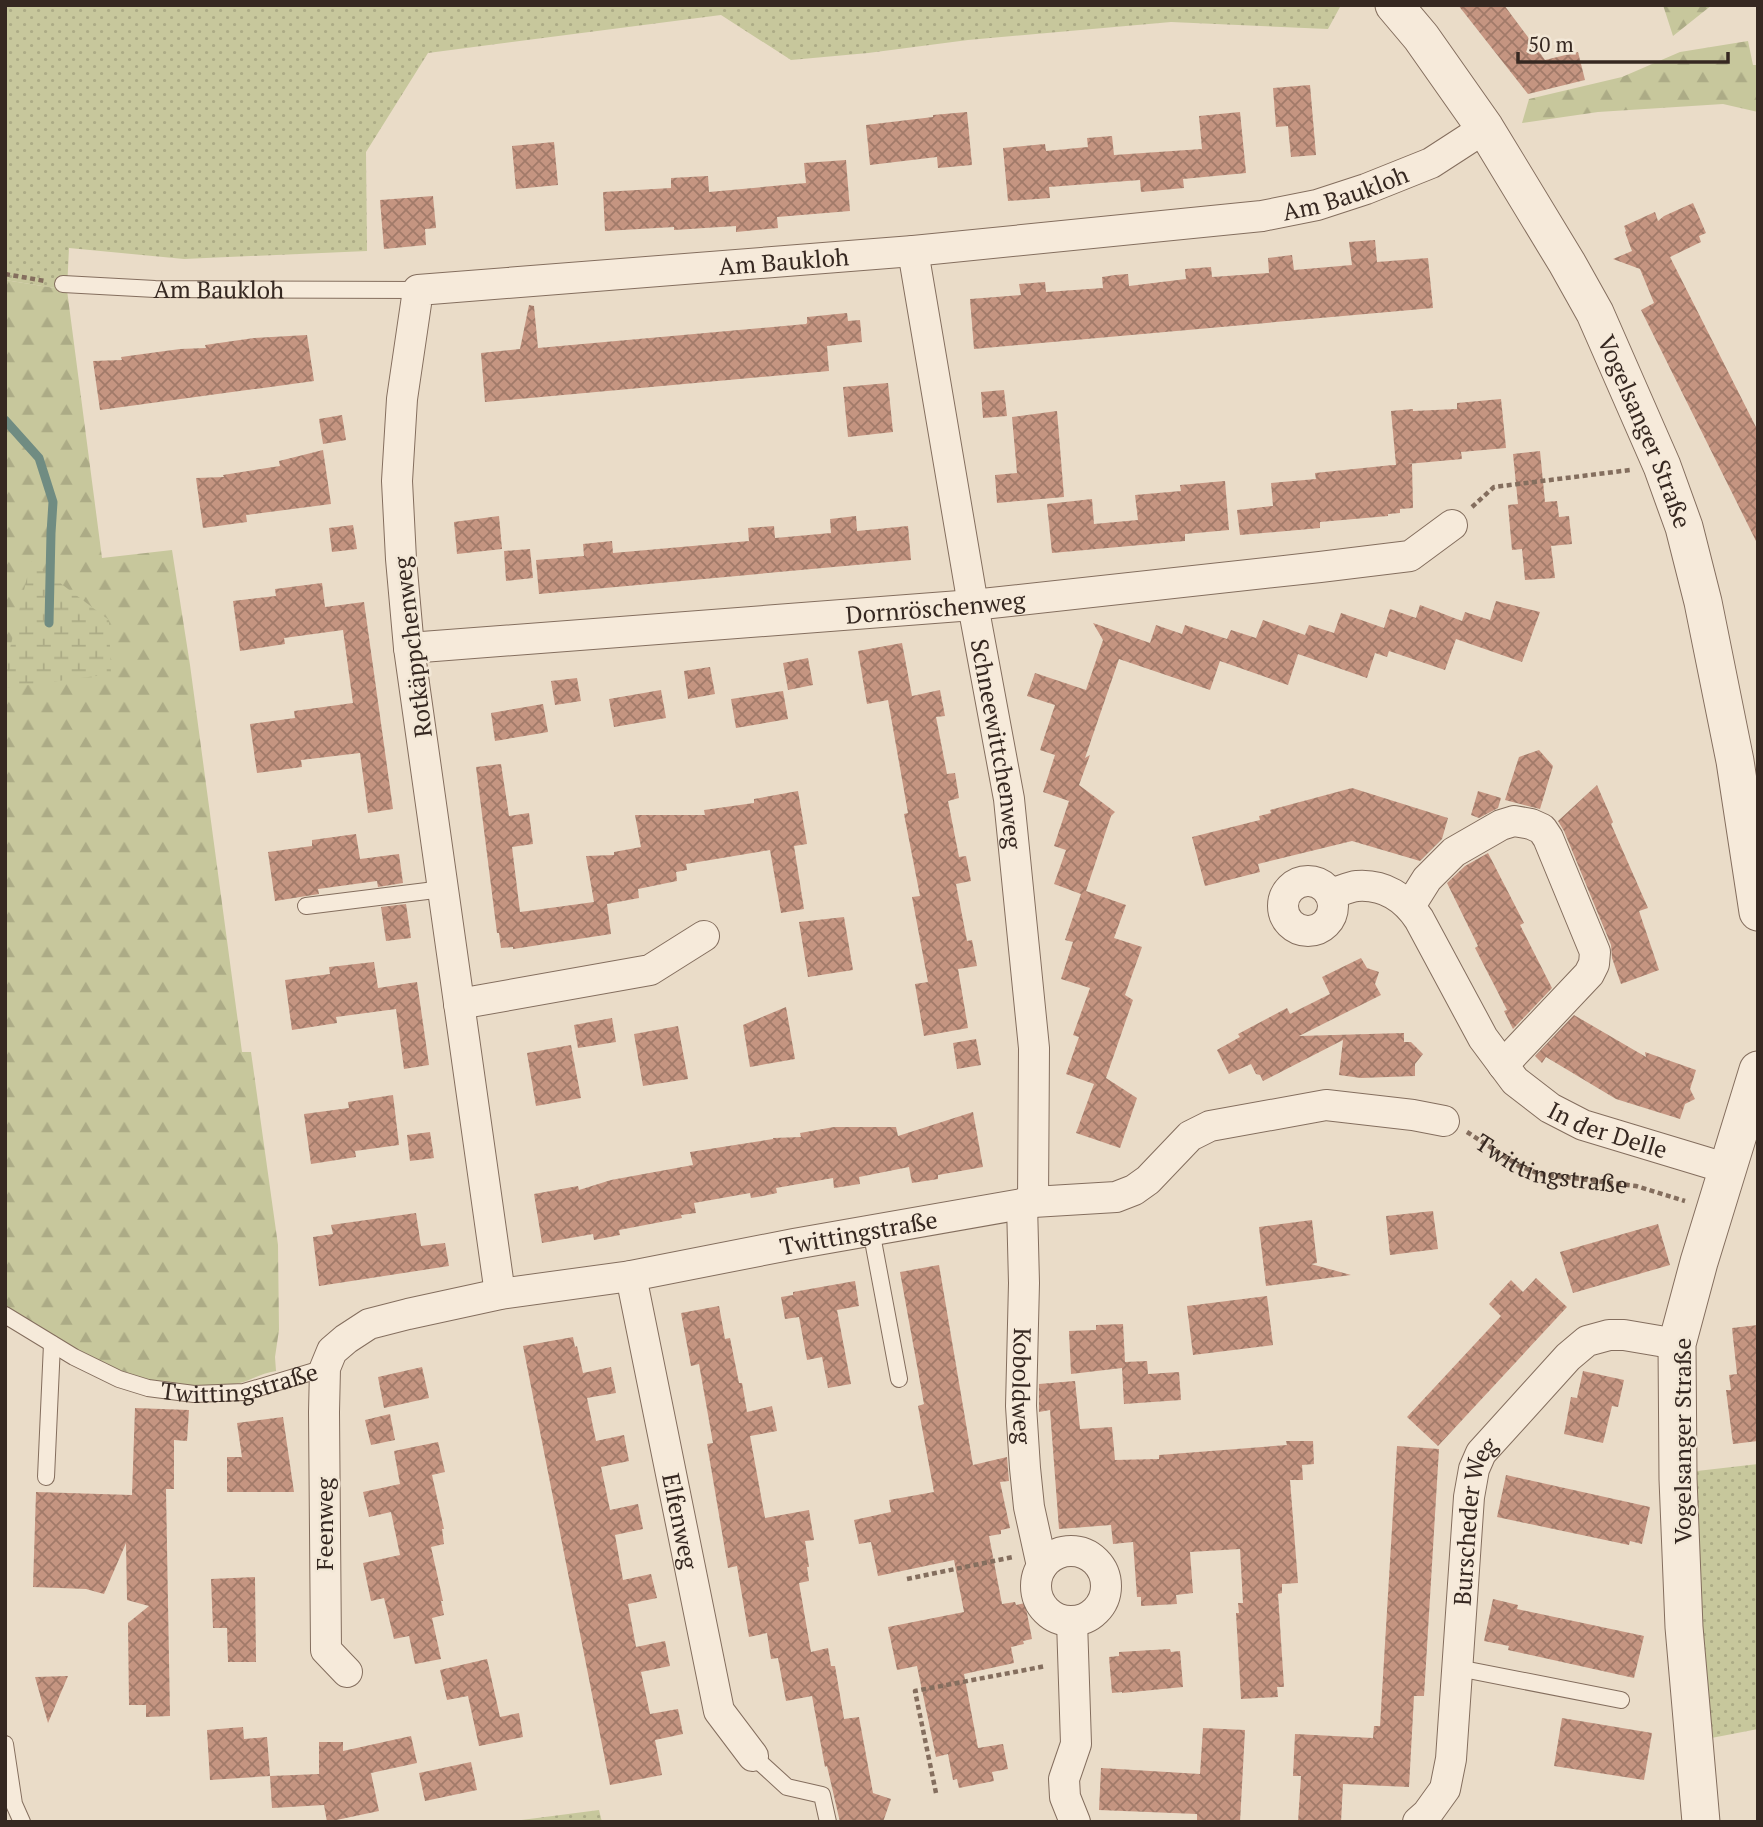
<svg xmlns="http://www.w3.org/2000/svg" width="1763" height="1827" font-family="'PT Serif',serif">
  <defs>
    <pattern id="grass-dots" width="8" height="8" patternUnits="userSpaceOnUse" patternTransform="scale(1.75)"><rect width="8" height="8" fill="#c7c79c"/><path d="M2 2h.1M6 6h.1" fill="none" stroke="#acab86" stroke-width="1.8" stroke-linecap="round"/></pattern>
    <pattern id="forest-firs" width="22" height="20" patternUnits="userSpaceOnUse" patternTransform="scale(1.75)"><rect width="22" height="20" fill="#c7c79c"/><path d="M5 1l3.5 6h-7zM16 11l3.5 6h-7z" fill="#acab86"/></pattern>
    <pattern id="wetland-marsh" width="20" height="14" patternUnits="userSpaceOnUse" patternTransform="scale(1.75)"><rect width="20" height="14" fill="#c7c79c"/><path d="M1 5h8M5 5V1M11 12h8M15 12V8" fill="none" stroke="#acab86"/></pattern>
    <pattern id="building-cross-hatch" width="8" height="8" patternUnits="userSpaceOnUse" patternTransform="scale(1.75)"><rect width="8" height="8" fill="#c59581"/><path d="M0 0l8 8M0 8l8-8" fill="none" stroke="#a17a69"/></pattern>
  </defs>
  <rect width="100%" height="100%" fill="#eadcc8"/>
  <path fill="url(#grass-dots)" d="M5 5H1340V7L1328 29 1171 22 968 40 868 53 791 60 721 15 428 53 366 152 367 251 184 259 69 248 67 290 5 280Z
    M1758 1464V1729L1701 1740 1691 1630 1697 1471Z
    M599 1810 602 1822H506Z"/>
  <path fill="url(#forest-firs)" d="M1663 5H1712L1673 36Z
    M1748 41 1753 65H1758V112L1723 104 1598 112 1522 123 1529 99 1622 77 1680 52Z
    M5 280 67 290 102 558 172 550 190 665 242 1052H251L278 1245 279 1330 275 1357 276 1371C262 1373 253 1379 240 1383 232 1385 222 1384 213 1385 131 1391 73 1347 5 1307Z"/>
  <path fill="url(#wetland-marsh)" d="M31 561 109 620 111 674 5 688V669Z"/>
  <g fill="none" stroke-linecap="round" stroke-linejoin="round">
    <path stroke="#708c82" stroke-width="9" d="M5 420 39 458 53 502 51 533 49 623"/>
  </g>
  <path fill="url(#building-cross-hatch)" d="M1458 5H1504L1545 60 1578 52 1585 80 1528 94Z
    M1310 85 1316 155 1291 157 1288 126 1276 127 1273 88Z
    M967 112 972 165 938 168 937 157 870 165 866 125 933 117V115Z
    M1240 112 1246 173 1183 179 1184 188 1141 192 1140 180 1049 187 1050 198 1008 201 1003 148 1045 144 1046 151 1088 147 1087 138 1112 136 1114 155 1202 149 1199 116Z
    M554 142 558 185 516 189 512 146Z
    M846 160 850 211 777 217 778 228 736 232V226L674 230V227L605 231 603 192 671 188V178L708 176 709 192 806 183 804 163Z
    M433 196 436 228 425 229 426 245 384 249 380 200Z
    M1693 203 1706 233 1699 236 1701 242 1670 257 1758 431V545L1641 310 1654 303 1640 269 1613 259 1632 251 1625 232 1626 231 1624 226 1655 212 1658 221 1664 216Z
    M1375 240 1377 262 1428 258 1433 308 974 349 970 299 1021 295 1019 284 1045 282 1046 292 1103 288 1102 277 1115 275 1128 274 1129 286 1186 279 1185 269 1211 267 1212 277 1269 273 1268 258 1292 255 1294 270 1352 265 1349 242Z
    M529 305 534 306 538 348 806 324 807 323V317L847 313 848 321 860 320 862 342 827 346 829 371 485 402 481 353 520 349Z
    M307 335 314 381 100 410 93 361 122 360 121 357 180 349 206 348 205 345 254 338Z
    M888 383 893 432 848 437 843 387Z
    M1004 390 1007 416 983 418 981 392Z
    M1501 399 1506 448 1461 452 1462 459 1396 465 1391 411 1413 409V411L1457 409V403Z
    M1057 411 1064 497 997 503 995 475 1017 473 1012 417Z
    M342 415 346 440 323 444 319 419Z
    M323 450 331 504 246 515 247 522 203 528 196 478 224 477 223 475 280 466 279 461Z
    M1540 451 1545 502 1557 501 1559 517 1569 516 1572 544 1551 546 1555 578 1525 580 1522 549 1512 550 1508 505 1518 504 1513 454Z
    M1412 463 1413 508 1400 509V513L1388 514V516L1320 522V528L1240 535 1237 510 1273 506 1271 483 1316 479 1315 473Z
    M1225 481 1229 530 1185 534V541L1052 553 1047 504 1092 499 1094 524 1138 520 1135 495 1181 491 1180 485Z
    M499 516 502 549 457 554 454 522Z
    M856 516 857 531 908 526 911 560 539 594 536 560 584 556 583 544 612 541 613 553 749 541 748 528 774 526 775 538 831 533 830 519Z
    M353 525 357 549 332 552 329 528Z
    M530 549 533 578 506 581 504 551Z
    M322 583 325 607 364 602 393 809 368 813 360 753 301 760 302 767 257 773 250 724 295 718 294 711 353 703 343 630 284 638 285 644 240 651 233 601 276 596 275 589Z
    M1496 601 1540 612 1522 662 1456 639 1445 670 1389 651 1387 657 1375 653 1367 678 1298 654 1288 685 1220 661 1210 690 1119 659 1085 758 1090 755 1079 785 1115 812 1111 816 1086 891 1126 905 1114 938 1142 947 1125 995 1133 1000 1106 1078 1137 1098 1120 1148 1076 1133 1094 1084 1066 1074 1079 1037 1073 1035 1090 988 1061 979 1073 942 1065 940 1081 894 1054 884 1066 850 1054 846 1069 801 1043 792 1055 755 1040 750 1055 705 1027 696 1035 673 1086 690 1103 640 1093 623 1150 643 1156 625 1182 634 1185 625 1227 639 1231 630 1256 638 1263 620 1305 635 1309 625 1334 633 1341 613 1384 628 1390 609 1416 618 1420 605 1462 621 1465 612 1490 620Z
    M902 643 912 696 940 690 945 716 936 717 947 774 955 773 959 798 948 801 959 857 966 856 971 881 956 884 967 941 972 940 977 966 958 969 968 1028 924 1036 915 984 928 982 912 897 920 896 904 814 908 813 888 700 867 704 858 651Z
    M808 658 813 685 788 690 783 663Z
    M710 667 715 694 688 699 684 671Z
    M577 678 581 701 555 705 551 681Z
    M661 690 666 718 614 727 609 699Z
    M783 691 788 719 736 728 731 699Z
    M543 704 548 732 495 741 491 713Z
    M1539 750 1553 766 1540 809 1505 800 1519 757Z
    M501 764 509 816 529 813 533 844 512 847 520 912 594 902 586 856 614 855V852L641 847 635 815H705L704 810 754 803V799L798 791 807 844 794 846 804 909 781 913 770 850 686 864 687 870 676 872 677 881 638 889 639 898 607 904 611 934 513 949V947L501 948 499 933H497L476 767Z
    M1597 785 1613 822 1611 824 1648 908 1639 911 1659 970 1621 984 1612 958 1611 945 1564 831 1558 821Z
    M1352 788 1448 818 1442 839 1420 861 1352 841 1258 864 1260 872 1205 886 1192 837 1260 820 1259 816 1271 813 1270 810Z
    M1478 791 1501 798 1498 808 1479 818 1471 815Z
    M356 834 360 859 399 854 403 883 378 887 377 881 318 889 319 894 275 901 268 852 312 846V840Z
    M1488 853 1524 923 1520 925 1552 988 1513 1029 1504 1011 1507 1010 1475 948 1478 946 1447 883 1465 866Z
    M406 904 411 938 386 941 381 907Z
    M844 917 853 970 808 977 799 922Z
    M1361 958 1367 968 1379 972 1375 984 1381 995 1299 1036 1404 1033V1042H1411L1423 1054 1415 1064V1076L1361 1078 1339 1075 1343 1040 1263 1081 1260 1075 1256 1074 1251 1064 1229 1074 1217 1050 1240 1037 1238 1034 1287 1008 1290 1014 1330 994 1322 977Z
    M374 962 378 988 417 982 429 1065 404 1069 396 1009 336 1017 337 1023 292 1030 285 980 330 974 329 967Z
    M786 1007 795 1059 750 1067 743 1025Z
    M1574 1015 1646 1057 1645 1052 1696 1070 1690 1089 1695 1099 1685 1104 1680 1119 1616 1099 1546 1057 1542 1063 1535 1056Z
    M612 1018 616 1042 578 1048 574 1025Z
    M678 1026 688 1079 643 1086 634 1034Z
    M976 1039 981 1065 957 1069 953 1043Z
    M571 1045 581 1098 536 1106 527 1053Z
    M393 1095 399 1145 355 1151 356 1157 311 1164 304 1114 349 1108 348 1102Z
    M973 1112 983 1167 938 1175V1179L912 1183 909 1167 859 1177 860 1184 834 1188 833 1178 776 1188 777 1193 763 1196 751 1198 750 1193 694 1203 696 1213 681 1215 682 1218 619 1230 620 1235 594 1240 593 1234 542 1243 534 1194 578 1186 579 1190 611 1180 693 1165 690 1152 773 1139V1138L801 1137 800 1133 834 1127H896L898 1136Z
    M430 1132 434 1158 410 1161 407 1135Z
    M1433 1211 1438 1249 1390 1255 1386 1216Z
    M416 1213 421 1246 445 1243 449 1266 319 1286 313 1237 333 1234 331 1225Z
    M1312 1220 1317 1263 1311 1264 1351 1275 1266 1286 1259 1227Z
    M1658 1224 1670 1265 1573 1293 1560 1252Z
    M939 1265 973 1465 1007 1457 1009 1481 1000 1482 1010 1528 1001 1530V1534L989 1536 1002 1604 1015 1602 1016 1605 1025 1603 1032 1639 1023 1641 1024 1644 1011 1647 1014 1663 964 1674 978 1748 1003 1744 1008 1769 992 1772 994 1781 959 1788 957 1779 953 1780 948 1754 936 1757 917 1666 897 1670 888 1627 964 1612 954 1560 878 1576 871 1542 859 1544 854 1520 891 1512 889 1500 934 1492 918 1406 924 1404 900 1272Z
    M1536 1278 1567 1307 1438 1446 1407 1417 1501 1316 1489 1304 1511 1280 1523 1292Z
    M855 1281 859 1306 837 1310 851 1384 828 1388 822 1357 807 1360 799 1317 785 1319 781 1297 793 1295V1292Z
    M1267 1296 1273 1345 1193 1355 1187 1306Z
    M719 1306 725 1339 730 1338 739 1383H742L747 1412 772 1406 777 1431 750 1436 765 1518 809 1510 814 1540 805 1541 809 1567H807L809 1581 799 1583 811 1652 828 1648 831 1666H835L844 1719 859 1717 873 1793 891 1799 883 1822H840L827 1766 825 1767 812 1696 786 1701 778 1658 771 1659 767 1633 749 1637 737 1566 728 1568 707 1444 713 1443 699 1364 691 1366 681 1313Z
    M1123 1324 1125 1362 1147 1361 1148 1374 1179 1372 1181 1400 1124 1404 1122 1368 1071 1374 1069 1331 1096 1330V1325Z
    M1758 1325V1441L1733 1444 1726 1390H1731L1729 1375 1737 1374 1732 1328Z
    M573 1337 575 1347 577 1346 583 1373 611 1367 616 1393 587 1398 596 1441 624 1435 629 1461 601 1467 610 1510 638 1504 643 1529 615 1535 623 1580 651 1574 657 1598 628 1604 636 1647 665 1641 670 1666 641 1672 650 1714 678 1709 683 1734 655 1740 662 1775 610 1785 523 1346Z
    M422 1367 429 1398 384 1408 378 1377Z
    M1583 1371 1624 1380 1618 1407 1612 1406 1603 1443 1564 1434 1571 1397 1577 1398Z
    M1075 1381 1080 1429 1112 1427 1115 1460 1159 1459V1455L1287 1445 1286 1441H1313L1314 1464 1302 1465 1303 1480H1290L1298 1583 1282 1584V1593L1278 1594 1284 1687H1277L1278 1697 1241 1699 1236 1613H1239L1238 1603H1243L1240 1549 1190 1552 1193 1593 1176 1595 1177 1604 1141 1606V1597H1137L1133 1542 1113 1544 1111 1525 1059 1529 1050 1410 1039 1412V1384Z
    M135 1408 189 1410 187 1441 174 1440V1489H166L170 1716 146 1717V1705H129L128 1623 149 1606 127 1600 126 1543 104 1594 86 1589 33 1587 36 1492 132 1495Z
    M390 1414 395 1440 371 1445 365 1420Z
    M283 1417 294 1492H227V1457H242L237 1423Z
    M438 1442 445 1472 432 1475 444 1529H442L444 1544 431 1547 443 1601H441L444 1615 432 1618 441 1659 415 1664 409 1636 394 1639 384 1598 371 1601 363 1563 400 1555 391 1512 369 1517 363 1492 400 1484 394 1451Z
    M1397 1446 1439 1449 1424 1696H1414L1409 1787 1343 1784 1341 1822H1298L1301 1776H1293L1295 1734 1373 1738 1374 1726H1380Z
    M1506 1475 1650 1507 1642 1544 1630 1541 1629 1545 1497 1517Z
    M255 1577 256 1662H228L227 1628H213L211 1579Z
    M1493 1599 1518 1605 1517 1609 1644 1636 1634 1678 1508 1650 1509 1646 1484 1641Z
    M1170 1649 1171 1652 1180 1651 1183 1687 1122 1693V1692L1112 1693 1109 1657 1119 1656V1652Z
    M487 1659 500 1717 519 1713 523 1737 479 1746 468 1696 447 1700 440 1670Z
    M68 1676 48 1723 35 1677Z
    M1562 1718 1652 1733 1644 1780 1554 1766Z
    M243 1727 244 1739 267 1737 270 1776 210 1780 207 1730Z
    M1203 1728 1245 1730 1240 1822H1197V1814L1099 1810 1101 1768 1200 1774Z
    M411 1736 417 1763 371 1773 379 1811 327 1822 324 1805 272 1808 270 1776 319 1774V1742H343V1751Z
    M471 1762 477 1790 425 1801 419 1773Z"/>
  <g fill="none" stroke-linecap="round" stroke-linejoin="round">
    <g stroke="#846e5e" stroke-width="18">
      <g id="service">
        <path id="s2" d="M63 284 155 289 418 290"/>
        <path d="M306 906 443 889"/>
        <path d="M871 1230 899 1379"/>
        <path id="s3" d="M5 1315 74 1357 119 1379 148 1388 194 1394 244 1392 325 1368"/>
        <path d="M46 1477 52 1344"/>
        <path d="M1458 1668 1621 1700"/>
        <path d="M5 1744 14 1804 22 1822"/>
        <path d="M753 1756 787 1787 822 1795 828 1822"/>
      </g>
    </g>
    <g stroke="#846e5e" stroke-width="32">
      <g id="minor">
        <path id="s4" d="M913 251 973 605 1009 799 1034 1048 1033 1202"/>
        <path id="s5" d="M409 648 973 605 1320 567 1410 556 1452 525"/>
        <circle cx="1308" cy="906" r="25"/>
        <path id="s6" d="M1330 894C1339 892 1348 887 1357 886 1384 884 1405 898 1419 919L1483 1038 1515 1081 1550 1108 1583 1125 1712 1164 1729 1167"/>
        <path d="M1410 906 1427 879 1454 852 1501 825 1514 821 1531 824 1542 829 1548 838 1595 952 1594 964 1589 974 1503 1065"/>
        <path d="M459 1004 650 970 704 936"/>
        <path id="s7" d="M1022 1204 1024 1283 1021 1406 1025 1468 1029 1507 1042 1566"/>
        <path id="s8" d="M631 1276 719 1711 753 1756"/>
        <path id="s9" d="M500 1294 409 648 401 559 397 481 402 399 418 290 913 251 1262 216 1317 205 1366 189 1431 163 1485 128"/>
        <circle cx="1071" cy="1586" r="35"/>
        <path d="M1072 1621 1076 1744 1064 1779 1065 1797 1075 1822"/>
        <path id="s10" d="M347 1672 326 1650 324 1412 325 1368 332 1351 346 1339 369 1324 408 1314 500 1294 631 1276 794 1244 1033 1202 1116 1197 1134 1190 1148 1180 1190 1136 1210 1126 1326 1105 1413 1115 1444 1121"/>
        <path id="s11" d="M1418 1822 1427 1814 1445 1789 1451 1759 1469 1497 1474 1469 1481 1453 1568 1357 1587 1341 1609 1335H1624L1677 1344"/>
      </g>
    </g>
    <g stroke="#846e5e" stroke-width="39">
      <g id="tertiary">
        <path id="s12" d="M1394 5 1421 37 1485 128 1567 263 1595 313 1662 466 1684 527 1703 602 1735 761 1758 912"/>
        <path d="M1701 1822 1684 1627 1678 1479 1677 1344 1699 1262 1758 1070"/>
      </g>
    </g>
    <g stroke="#846e5e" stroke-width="4.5" stroke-dasharray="5 3.5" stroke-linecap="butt">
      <path d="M5 274 45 281"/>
      <path d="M1472 507 1494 487 1630 470"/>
      <path id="s1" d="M1467 1132 1519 1166 1540 1174 1636 1186 1685 1201"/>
      <path d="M907 1579 1013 1557"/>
      <path d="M936 1793 915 1691 1046 1666"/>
    </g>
    <use href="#service" stroke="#f6eada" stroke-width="16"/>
    <use href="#minor" stroke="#f6eada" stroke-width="30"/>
    <use href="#tertiary" stroke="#f6eada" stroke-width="37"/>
  </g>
  <g text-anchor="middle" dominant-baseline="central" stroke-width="5" stroke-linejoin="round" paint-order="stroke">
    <g font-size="24" fill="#362821" stroke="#f2e7d6">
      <text stroke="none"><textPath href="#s9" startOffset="1946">Am Baukloh</textPath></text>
      <text stroke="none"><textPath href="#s9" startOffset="1379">Am Baukloh</textPath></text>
      <text stroke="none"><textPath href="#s2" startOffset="156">Am Baukloh</textPath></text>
      <text stroke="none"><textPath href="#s12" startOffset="497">Vogelsanger Straße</textPath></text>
      <text stroke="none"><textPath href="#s5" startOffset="528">Dornröschenweg</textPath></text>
      <text transform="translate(412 647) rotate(-97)">Rotkäppchenweg</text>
      <text stroke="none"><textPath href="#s4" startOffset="500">Schneewittchenweg</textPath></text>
      <text stroke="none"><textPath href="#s6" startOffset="397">In der Delle</textPath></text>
      <text stroke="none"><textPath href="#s1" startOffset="93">Twittingstraße</textPath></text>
      <text stroke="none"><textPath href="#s10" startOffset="875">Twittingstraße</textPath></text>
      <text stroke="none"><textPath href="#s3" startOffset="254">Twittingstraße</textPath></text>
      <text stroke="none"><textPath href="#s7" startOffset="182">Koboldweg</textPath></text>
      <text transform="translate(1682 1441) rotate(-90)">Vogelsanger Straße</text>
      <text stroke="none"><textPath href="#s8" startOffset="250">Elfenweg</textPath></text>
      <text transform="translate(324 1524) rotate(-90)">Feenweg</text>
      <text stroke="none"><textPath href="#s11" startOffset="313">Burscheder Weg</textPath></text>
    </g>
  </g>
  <rect width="1763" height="1827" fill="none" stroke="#362821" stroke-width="14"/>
  <path d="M1518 52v10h210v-10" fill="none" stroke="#362821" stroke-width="3.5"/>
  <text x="1528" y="52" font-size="21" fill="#362821" stroke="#f2e7d6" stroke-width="5" paint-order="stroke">50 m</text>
</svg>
